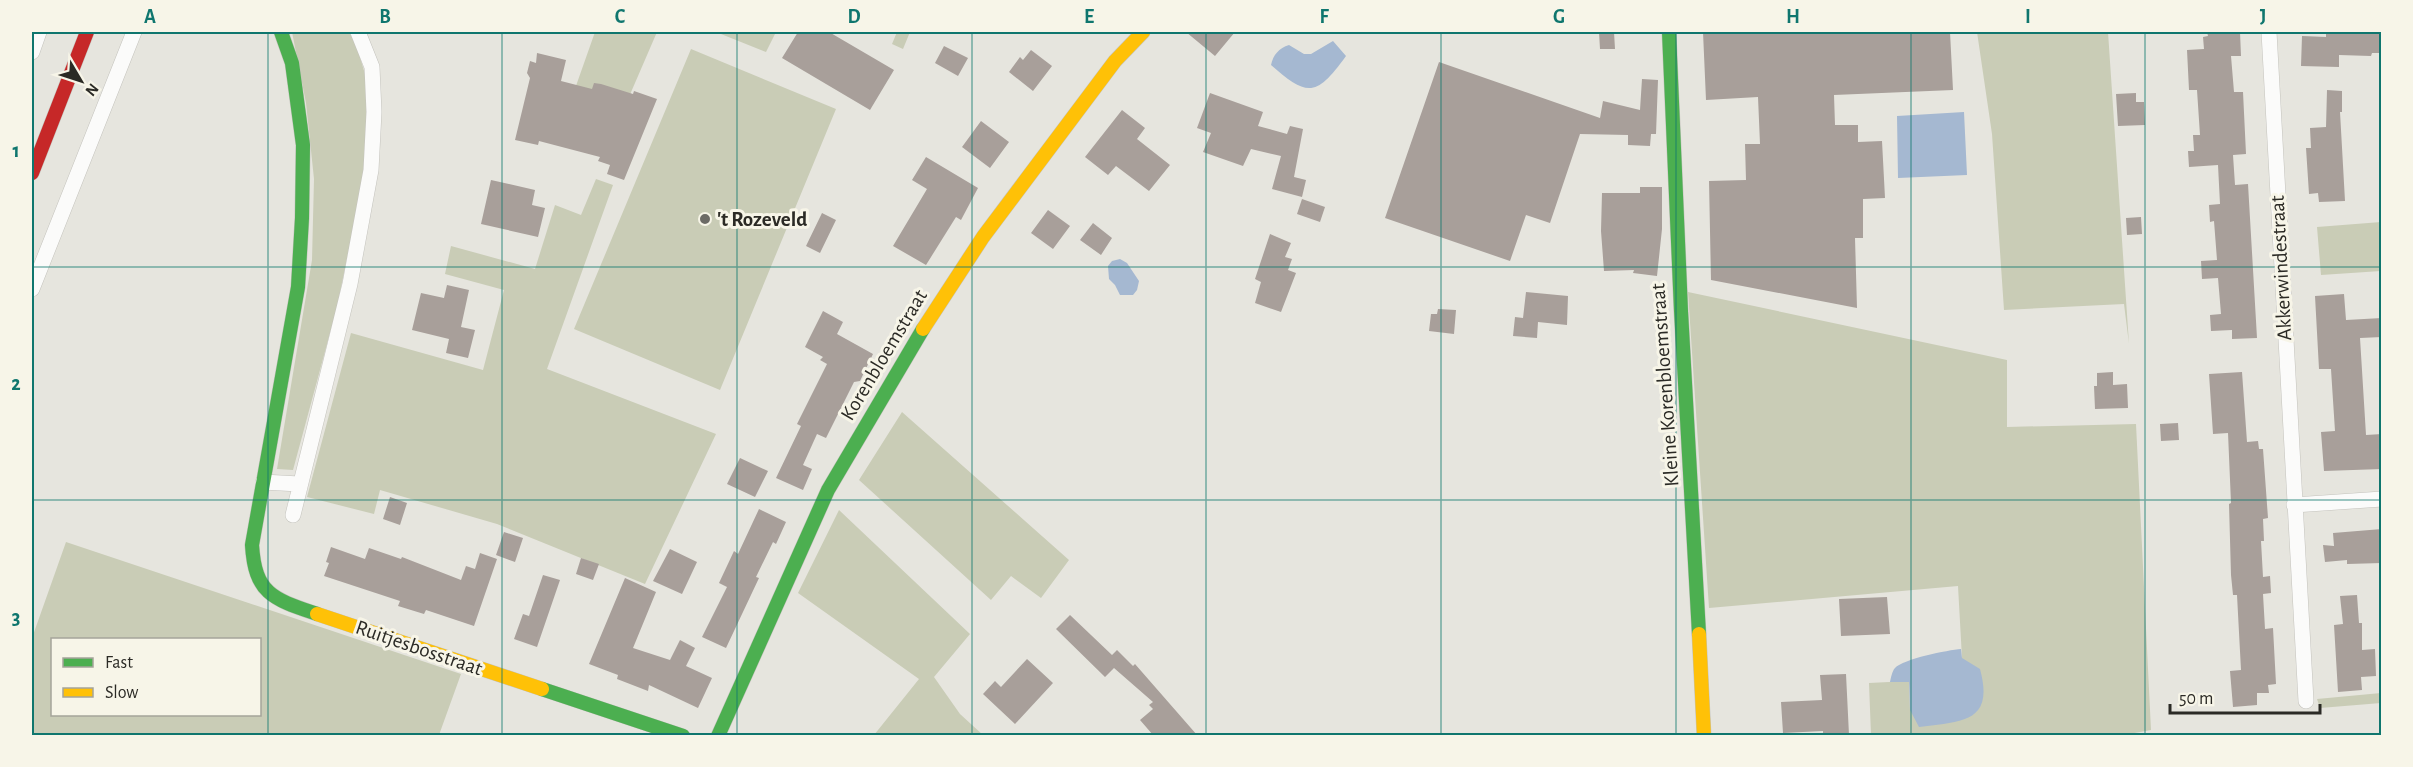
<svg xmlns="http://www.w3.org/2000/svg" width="2413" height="767" font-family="'Alegreya Sans',sans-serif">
  <rect width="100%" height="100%" fill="#e6e5de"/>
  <path fill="#c9ccb6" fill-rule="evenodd" d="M292 32H349L356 44 368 84 367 161 337 307 293 470 277 469 312 260 314 179 306 103Z
    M595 32H657L619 120 571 100Z
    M716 32H776L766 52Z
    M897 32H910L903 49 892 44Z
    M1977 32H2108L2129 344 2124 304 2004 310 1992 134Z
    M691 49 836 109 720 390 574 329Z
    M596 179 613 185 547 369 716 434 645 584 497 524 380 490 374 514 307 497 351 333 483 370 504 290 445 274 451 246 535 269 555 205 581 215Z
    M2381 222V271L2321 275 2317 227Z
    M1688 292 2007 360V427L2136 424 2151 730 2118 736 1871 735 1869 683 1909 681 1910 710 1962 658 1958 586 1709 608Z
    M902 412 1069 560 1041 598 1011 576 991 600 859 480Z
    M839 510 970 634 934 677 960 714 983 735H874L919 679 798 593Z
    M66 542 461 674 439 735H32V638ZM52 640H260V714H52Z
    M2381 693V703L2320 708 2317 699Z"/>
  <path fill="#a5b8d1" d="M1333 41 1346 56C1317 96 1308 98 1271 65 1273 55 1279 48 1289 45L1304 54H1311Z
    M1964 112 1967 175 1898 178 1897 116Z
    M1120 259 1127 263 1139 281 1137 290 1133 295H1120L1115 285 1109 279 1108 266 1112 261Z
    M1961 649 1962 658 1980 669C1995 724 1960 721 1919 727L1910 710 1909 682H1890C1891 678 1892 671 1895 668 1903 659 1948 650 1961 649Z"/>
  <path fill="#a89f9a" d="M798 32H829L894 70 870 110 782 58Z
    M1186 32H1235L1215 56Z
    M1599 32H1614L1615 49H1600Z
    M1703 32H1950L1953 90 1834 95 1835 125H1858V142L1882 141 1885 198 1863 199V238H1855L1857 308 1711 280 1709 181 1746 180 1745 144H1760L1758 97 1706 100Z
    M2207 32H2240L2241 56H2231L2234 92H2243L2246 154 2233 155 2235 185 2248 184 2257 338 2232 339V330L2211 331 2210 315 2221 314 2218 278 2202 279 2201 261 2217 260 2214 221 2210 222 2209 205 2220 204 2218 165 2189 167 2188 151H2194L2193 135H2200L2197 90H2189L2187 50 2204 49 2203 37 2208 36Z
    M2326 32H2382V53H2372L2371 56 2339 55V67L2301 66 2302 36 2326 37Z
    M944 46 968 58 958 76 935 63Z
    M1031 50 1052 66 1033 91 1009 72 1020 57 1023 60Z
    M537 53 566 60 561 81 592 89 594 83 601 84 633 94 634 91 657 99 624 180 607 174 610 165 598 161 600 157 539 141 538 145 515 140 530 78 527 73 530 61 536 63Z
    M1439 62 1600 118 1603 101 1640 110 1642 79 1658 80 1656 134H1651L1650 146 1628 145V135L1580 134 1550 223 1526 215 1510 261 1385 218Z
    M2327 90 2342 91V112H2340L2345 201 2319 202 2318 193 2309 194 2306 148H2311L2310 128 2326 127Z
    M1210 93 1263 112 1258 126 1287 134 1290 126 1303 129 1294 177 1306 180 1302 197 1272 189 1281 156 1251 149 1243 166 1203 152 1211 133 1197 128Z
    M2136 93V102H2144L2145 125 2118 126 2116 94Z
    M1122 110 1145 128 1137 139 1170 165 1149 191 1116 166 1108 175 1085 157Z
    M981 121 1009 142 990 168 962 147Z
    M926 157 978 188 961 220 956 217 926 265 893 246 927 189 912 180Z
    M491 180 535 190 532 205 545 208 538 237 481 224Z
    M1640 187H1662V229L1657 276 1633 273 1634 270 1604 271 1601 231 1602 193H1640Z
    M1302 199 1325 207 1320 222 1297 214Z
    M1048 210 1070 226 1053 249 1031 233Z
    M822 213 836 220 820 253 806 246Z
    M2141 217 2142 234 2127 235 2126 218Z
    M1093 223 1112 238 1101 255 1080 240Z
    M1270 234 1291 243 1285 257 1292 259 1288 270 1296 273 1281 312 1255 303 1261 282 1255 279Z
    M447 285 469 290 461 327 475 330 468 358 446 353 449 339 412 330 421 293 444 298Z
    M1526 292 1568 296 1567 325 1538 322 1537 338 1513 336 1515 317 1523 318Z
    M2344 294 2346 320 2382 318V337L2360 338 2366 435 2382 434V469L2324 471 2321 432 2335 431 2332 385 2331 369H2319L2315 296Z
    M1438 309 1456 310 1454 334 1429 331 1431 314H1437Z
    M823 311 843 322 837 334 873 354 860 381 854 382 826 438 817 434 803 465 812 469 803 490 776 478 801 426 797 424 827 364 820 360 823 357 805 347Z
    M2113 372V385L2127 384 2128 408 2095 409 2094 386H2097V373Z
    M2242 372 2247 442 2258 441 2259 449H2263L2268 518 2263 519 2264 541H2261L2263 577 2270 576 2271 593 2263 594 2265 629 2273 628 2276 684 2268 685 2269 693H2257V705L2233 707 2230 671 2241 670 2237 595H2233L2231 575 2229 504 2231 503 2228 433 2213 434 2209 374Z
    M2178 423 2179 440 2161 441 2160 424Z
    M740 458 768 471 755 497 727 484Z
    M390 497 407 503 400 525 383 519Z
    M759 509 786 522 776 544 773 542 756 577 759 578 726 648 702 637 727 587 719 583 734 551 738 554Z
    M2382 529V563L2347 564V560L2325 562 2323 545 2334 546 2333 533Z
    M504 532 523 538 515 562 496 555Z
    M331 547 365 559 369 548 401 559 402 557 461 580 466 566 475 569 480 553 497 559 474 626 426 610 424 614 398 606 400 601 324 576 329 563 326 562Z
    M670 549 697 562 682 594 653 581Z
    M581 558 599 564 593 580 576 574Z
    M543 575 560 580 537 647 514 639 523 614 529 616Z
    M625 578 656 592 633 648 670 660 680 640 695 648 686 666 712 678 698 708 649 685 648 691 617 679 618 675 589 664Z
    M2357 595 2359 623H2362V650L2375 649 2376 676 2361 677 2362 690 2338 692 2334 625 2343 624 2340 596Z
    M1887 597 1890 634 1841 636 1839 599Z
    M1070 615 1112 655 1117 650 1133 666 1135 664 1197 735H1153L1140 720 1153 709 1149 705 1153 702 1114 668 1105 677 1056 629Z
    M1027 659 1053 683 1015 724 983 694 995 681 1001 687Z
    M1846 674 1849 735H1823V731L1783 733 1781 702 1822 700 1820 675Z"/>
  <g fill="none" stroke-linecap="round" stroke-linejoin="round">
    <g stroke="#c4c3bd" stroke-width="16">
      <path id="street" d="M2269 32 2306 701
        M32 52 39 32
        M32 289 134 32
        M263 482 299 484
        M2294 505 2382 499
        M293 515 350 284 371 170 374 112 372 67 358 32"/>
    </g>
    <g stroke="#c4c3bd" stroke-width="15">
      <path id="fast" d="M281 32 292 63 303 145 302 218 298 287 252 545C255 594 273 599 317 614
        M1669 32 1681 311 1699 634
        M542 689 683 736
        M718 736 828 490 923 329"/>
    </g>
    <g stroke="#c4c3bd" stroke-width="15">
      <path id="slow" d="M923 329 983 237 1115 61 1143 32
        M317 614 542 689
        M1699 634 1704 736"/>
    </g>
    <g stroke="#c4c3bd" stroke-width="15">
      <path id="jam" d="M32 173 87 32"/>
    </g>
    <use href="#street" stroke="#fbfbfa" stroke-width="15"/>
    <use href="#fast" stroke="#4caf50" stroke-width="14"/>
    <use href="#slow" stroke="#ffc107" stroke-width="14"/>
    <use href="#jam" stroke="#c62828" stroke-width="14"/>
  </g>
  <path fill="none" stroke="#0f766e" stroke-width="1.5" stroke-opacity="0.55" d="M268 32V736M502 32V736M737 32V736M972 32V736M1206 32V736M1441 32V736M1676 32V736M1911 32V736M2145 32V736M32 267H2382M32 500H2382"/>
  <circle fill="#6c6b66" stroke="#f7f5e8" stroke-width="2" cx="705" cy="219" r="6"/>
  <g text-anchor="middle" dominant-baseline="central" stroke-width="6" stroke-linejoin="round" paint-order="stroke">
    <g font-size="21" font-weight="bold" fill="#2b2a25" stroke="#f7f5e8" text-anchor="start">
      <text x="717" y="219">'t Rozeveld</text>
    </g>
    <g font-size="21" fill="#2b2a25" stroke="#f7f5e8">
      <text transform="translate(2281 268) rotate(-93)">Akkerwindestraat</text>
      <text transform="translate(884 355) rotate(-59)">Korenbloemstraat</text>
      <text transform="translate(1665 385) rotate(-94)">Kleine Korenbloemstraat</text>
      <text transform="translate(419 648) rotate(19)">Ruitjesbosstraat</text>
    </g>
  </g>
  <rect width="2413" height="767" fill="none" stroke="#f7f5e8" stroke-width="66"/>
  <rect x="51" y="638" width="210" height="78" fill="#f7f5e8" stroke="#a5a49a" stroke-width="1.5"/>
  <rect x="63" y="658" width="30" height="9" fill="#4caf50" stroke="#a5a49a" stroke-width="1.5"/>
  <text x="105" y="668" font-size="18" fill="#2b2a25">Fast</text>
  <rect x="63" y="688" width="30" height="9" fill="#ffc107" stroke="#a5a49a" stroke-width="1.5"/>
  <text x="105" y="698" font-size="18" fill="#2b2a25">Slow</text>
  <g transform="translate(81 81) rotate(129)" stroke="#f7f5e8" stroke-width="4.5" paint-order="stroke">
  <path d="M0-4.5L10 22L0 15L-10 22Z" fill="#2b2a25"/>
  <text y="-9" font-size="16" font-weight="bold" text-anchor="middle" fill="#2b2a25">N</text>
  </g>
  <path d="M2170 704v9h150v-9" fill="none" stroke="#2b2a25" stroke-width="3"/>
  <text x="2179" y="704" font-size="18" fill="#2b2a25" stroke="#f7f5e8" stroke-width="4.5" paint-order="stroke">50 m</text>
  <rect x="33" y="33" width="2347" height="701" fill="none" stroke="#0f766e" stroke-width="2"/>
  <g font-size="20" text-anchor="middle" font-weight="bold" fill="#0f766e">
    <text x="150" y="23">A</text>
    <text x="385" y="23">B</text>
    <text x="620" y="23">C</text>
    <text x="854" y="23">D</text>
    <text x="1089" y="23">E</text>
    <text x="1324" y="23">F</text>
    <text x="1559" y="23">G</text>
    <text x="1793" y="23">H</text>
    <text x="2028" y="23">I</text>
    <text x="2263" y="23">J</text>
    <text x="16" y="157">1</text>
    <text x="16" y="390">2</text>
    <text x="16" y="624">3</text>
  </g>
</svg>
